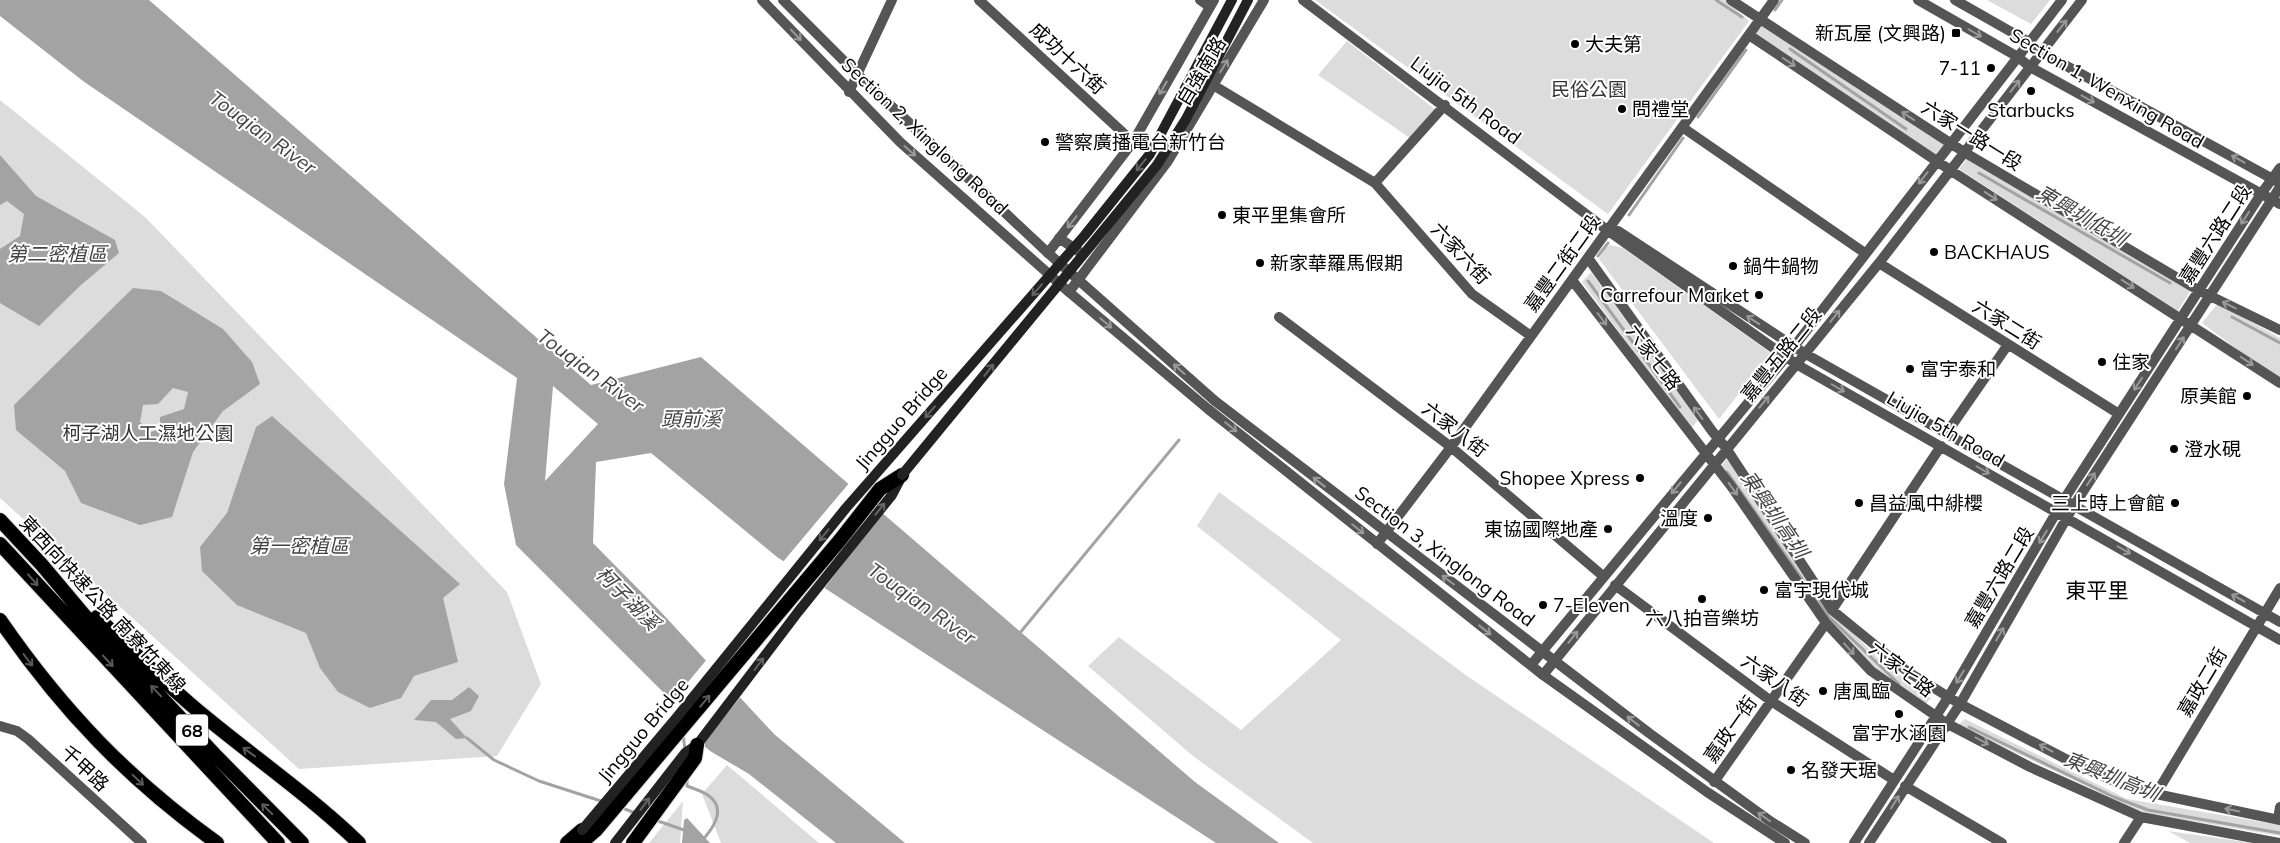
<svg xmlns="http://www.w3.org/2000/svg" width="2280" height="843" font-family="Mulish,'Noto Sans TC',sans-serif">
  <rect width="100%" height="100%" fill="#fff"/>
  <path fill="#dcdcdc" d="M1315 0H1725L1749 21 1608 214Z
    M1987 0H2050L2031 24Z
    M1762 24 1944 144 1936 155 1755 33Z
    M1347 41 1436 110 1410 138 1318 75Z
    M0 100 145 217 507 592 541 684 497 756 299 769 0 498Z
    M1967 159 2191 290 2178 311 1959 169Z
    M1610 245 1623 248 1771 353 1719 419 1599 259 1604 249Z
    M1591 272 1698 420 1691 429 1582 282Z
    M2218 303 2280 338V381L2202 323Z
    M1727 458 1834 614 1882 662 1931 698 1925 705 1873 668 1828 621 1720 468Z
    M1219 492 1467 676 1714 843H1313L1193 756 1088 666 1119 637 1241 730 1341 640 1197 526Z
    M1965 719 2127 799 2280 825V836L2150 814 2132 808 1958 725Z
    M727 765 819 843H721L702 794Z
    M683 801 680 843H649Z
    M2168 831 2253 843H2190Z"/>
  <path fill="#a3a3a3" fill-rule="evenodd" d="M0 0H149L591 385 701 357 1195 782 1279 843H1216L777 557 651 453 596 462 593 543 660 611 774 734 905 843H836L749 774 710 751 683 727 668 697 516 545 504 484 517 378 83 81 0 16ZM553 386 598 424 545 481Z
    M0 155 36 196 115 240 119 253 81 285 39 326 0 303V249L20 236 24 214 7 201 0 205Z
    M133 288 161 291 223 329 252 362 260 384 223 411 193 452 172 517 140 525 81 503 65 471 16 430 14 405ZM173 388 188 392 184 409 160 417V429L151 432 140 422 143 405 158 404Z
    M272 416 460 584 443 598 458 662 414 676 401 698 370 708 338 692 320 668 306 633 237 605 202 571 200 547 227 513 256 427Z
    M469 687 479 696 471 711 450 719 467 738 456 739 436 722 414 720 431 700H452Z
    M687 818 710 843H682L684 820Z"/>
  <path fill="#fff" d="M850 482 884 511 823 590 782 563Z
    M708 658 742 695 701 746 681 728 669 705Z"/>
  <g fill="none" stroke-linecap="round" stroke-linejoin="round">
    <path stroke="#a3a3a3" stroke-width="3" d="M1716 0 1742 17
      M1775 10 1782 0
      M1790 49 1906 129
      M1698 117 1746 50
      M1979 173 2170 283
      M1629 215 1683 138
      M1598 256 1608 243
      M1588 281 1680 407
      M2232 317 2280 343
      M1727 472 1829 617 1899 684
      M1019 634 1179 440
      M1969 727 2114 797 2148 810 2280 833
      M683 734 685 750
      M467 738 494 760 539 781 604 802
      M687 779V786C694 789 703 791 709 796 728 810 711 831 700 843
      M620 807 635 813
      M655 820 684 830"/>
    <g stroke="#dbdbdb" stroke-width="16">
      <path id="trunk" d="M0 520 42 565 84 615 217 757 302 843
        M0 544 278 843
        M97 617C132 650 166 685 203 715 255 758 310 796 359 843
        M0 620C62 710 128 779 217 843
        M567 843 582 830
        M581 843 596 830 840 540 880 489 902 475
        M633 843 695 758 697 745"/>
    </g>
    <path stroke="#555" stroke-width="10" d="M979 0 1133 142
      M1200 0 1210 7
      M1303 0 1607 230 1796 364 2280 640
      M1731 0 1964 152 2198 290 2280 330
      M1749 35 1950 170 2280 383
      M1213 85 1375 183 1472 294 1531 336
      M849 92 892 0
      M1682 127 1865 253
      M1375 183 1445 105
      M1618 231 1804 353 2280 622
      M1059 238 1081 253
      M1048 253 1133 142 1214 0
      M1588 258 1712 431 1726 448 1832 610 1908 672 1960 704 2081 767 2126 786 2156 794 2280 820
      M1879 263 2119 414
      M1572 280 1731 486 1826 623 1871 671 1946 723 2030 767 2141 817 2280 843
      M1069 292 1168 161 1264 0
      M1279 317 1451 447 1603 576
      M1946 434 2007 346
      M1377 544 1451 447 1774 0
      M1615 585 1771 701 1894 780
      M1832 610 1941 446
      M1531 665 1786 357 2062 0
      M1543 675 1879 263 2082 0
      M0 726 17 731 28 739 142 843
      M1714 782 1826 623
      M1905 786 2002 843
      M2156 794 2280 588
      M2278 819 2280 807
      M1854 843 1949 696 2063 501 2261 194 2280 168
      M1869 843 1960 704 2073 507 2280 187
      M2124 843 2141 817"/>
    <path stroke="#555" stroke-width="10" d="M762 0 900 142 1069 292 1208 409 1543 675 1707 792 1785 843
      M783 0 857 74 1048 253 1215 401 1649 733 1770 821 1805 843
      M1918 0 2018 57 2030 67 2280 204
      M1955 0 2029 42 2041 52 2280 183"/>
    <path stroke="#222" stroke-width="10" d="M615 843 685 753 697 745 798 612 892 495 902 476"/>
    <use href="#trunk" stroke="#000" stroke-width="14"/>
    <path stroke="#222" stroke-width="10" d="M902 475 1157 165 1186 119 1248 0
      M582 830 677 717 846 508 1085 235 1150 154 1232 0"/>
  </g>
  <defs><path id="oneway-shaft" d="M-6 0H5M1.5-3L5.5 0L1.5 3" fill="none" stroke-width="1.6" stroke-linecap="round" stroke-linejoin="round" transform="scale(1.25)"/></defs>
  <g stroke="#999">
    <use href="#oneway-shaft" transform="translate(2062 26) rotate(-52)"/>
    <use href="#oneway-shaft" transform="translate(1975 33) rotate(30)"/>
    <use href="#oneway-shaft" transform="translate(796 35) rotate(47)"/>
    <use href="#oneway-shaft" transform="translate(1789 62) rotate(34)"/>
    <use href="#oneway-shaft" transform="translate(1224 66) rotate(-59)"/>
    <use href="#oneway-shaft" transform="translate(2015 86) rotate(-52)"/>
    <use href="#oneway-shaft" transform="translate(1163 88) rotate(120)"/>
    <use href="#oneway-shaft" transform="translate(2088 99) rotate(29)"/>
    <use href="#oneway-shaft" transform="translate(1908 116) rotate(-147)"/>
    <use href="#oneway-shaft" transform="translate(910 151) rotate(41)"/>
    <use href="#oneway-shaft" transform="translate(2238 159) rotate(-151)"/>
    <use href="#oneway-shaft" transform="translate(1923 178) rotate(128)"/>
    <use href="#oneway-shaft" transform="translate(1991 196) rotate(33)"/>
    <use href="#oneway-shaft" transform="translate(2245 218) rotate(123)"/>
    <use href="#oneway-shaft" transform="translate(1072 222) rotate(128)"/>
    <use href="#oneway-shaft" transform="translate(2128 284) rotate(33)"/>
    <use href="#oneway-shaft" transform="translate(2229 305) rotate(-154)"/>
    <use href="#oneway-shaft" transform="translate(1835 316) rotate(-51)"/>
    <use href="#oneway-shaft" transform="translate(1602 319) rotate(53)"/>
    <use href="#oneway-shaft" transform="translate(1753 320) rotate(-147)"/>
    <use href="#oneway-shaft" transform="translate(1106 323) rotate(40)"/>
    <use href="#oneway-shaft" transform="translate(2180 343) rotate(-57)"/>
    <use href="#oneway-shaft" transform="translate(2247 361) rotate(33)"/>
    <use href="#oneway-shaft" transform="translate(1179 369) rotate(-138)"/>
    <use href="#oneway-shaft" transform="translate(2138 384) rotate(123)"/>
    <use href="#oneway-shaft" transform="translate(1838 388) rotate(30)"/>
    <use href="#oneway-shaft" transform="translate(1764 402) rotate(-50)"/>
    <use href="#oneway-shaft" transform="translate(1698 413) rotate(-126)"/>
    <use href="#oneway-shaft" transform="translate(1231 427) rotate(39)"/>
    <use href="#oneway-shaft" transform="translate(1983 470) rotate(30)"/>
    <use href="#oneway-shaft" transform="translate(2091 479) rotate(-57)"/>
    <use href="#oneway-shaft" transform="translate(1319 482) rotate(-142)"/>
    <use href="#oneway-shaft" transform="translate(1676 488) rotate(130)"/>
    <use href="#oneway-shaft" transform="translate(1733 489) rotate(54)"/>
    <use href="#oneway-shaft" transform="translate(1358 529) rotate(39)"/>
    <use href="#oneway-shaft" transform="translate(2043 537) rotate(121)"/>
    <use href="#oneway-shaft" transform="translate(2124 550) rotate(30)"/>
    <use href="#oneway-shaft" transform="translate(1448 580) rotate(-143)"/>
    <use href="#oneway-shaft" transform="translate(2238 598) rotate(-151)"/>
    <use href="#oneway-shaft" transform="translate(1485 630) rotate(38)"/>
    <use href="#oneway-shaft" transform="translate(2000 634) rotate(-60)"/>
    <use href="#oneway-shaft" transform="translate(1573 637) rotate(-51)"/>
    <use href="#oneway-shaft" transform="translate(1849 649) rotate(48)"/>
    <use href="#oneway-shaft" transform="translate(1960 677) rotate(121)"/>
    <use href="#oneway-shaft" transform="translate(1633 721) rotate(-142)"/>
    <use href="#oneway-shaft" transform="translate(1982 741) rotate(28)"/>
    <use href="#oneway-shaft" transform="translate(2046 748) rotate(-152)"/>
    <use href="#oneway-shaft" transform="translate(1895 802) rotate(-58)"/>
    <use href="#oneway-shaft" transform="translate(2232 810) rotate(-168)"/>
    <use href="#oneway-shaft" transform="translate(1764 817) rotate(-145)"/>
  </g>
  <g stroke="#646464">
    <use href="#oneway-shaft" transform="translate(1141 165) rotate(129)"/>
    <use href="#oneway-shaft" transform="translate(1037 290) rotate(131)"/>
    <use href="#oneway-shaft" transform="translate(989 370) rotate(-51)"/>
    <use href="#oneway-shaft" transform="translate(930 412) rotate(131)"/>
    <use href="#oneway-shaft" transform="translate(880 509) rotate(-51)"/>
    <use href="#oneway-shaft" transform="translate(824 535) rotate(129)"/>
    <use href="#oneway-shaft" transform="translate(759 664) rotate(-53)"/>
    <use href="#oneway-shaft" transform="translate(645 804) rotate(-52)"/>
  </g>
  <g stroke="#595959">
    <use href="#oneway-shaft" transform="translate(33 580) rotate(49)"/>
    <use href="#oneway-shaft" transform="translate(28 660) rotate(53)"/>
    <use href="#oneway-shaft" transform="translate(108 661) rotate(47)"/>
    <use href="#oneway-shaft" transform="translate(156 691) rotate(-134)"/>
    <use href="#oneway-shaft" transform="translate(705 701) rotate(-50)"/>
    <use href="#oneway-shaft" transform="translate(249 752) rotate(-144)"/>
    <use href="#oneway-shaft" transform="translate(138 780) rotate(44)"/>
    <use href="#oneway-shaft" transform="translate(267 809) rotate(-135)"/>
  </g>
  <g fill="#000" stroke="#fff" stroke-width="2">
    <rect x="1951" y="28" width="10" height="10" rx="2.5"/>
    <circle cx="1575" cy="44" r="5"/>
    <circle cx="1991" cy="68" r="5"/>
    <circle cx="2031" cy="91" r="5"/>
    <circle cx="1622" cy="109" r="5"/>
    <circle cx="1045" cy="142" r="5"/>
    <circle cx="1222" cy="215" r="5"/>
    <circle cx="1934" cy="252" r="5"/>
    <circle cx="1260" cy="263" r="5"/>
    <circle cx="1733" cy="266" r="5"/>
    <circle cx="1759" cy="295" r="5"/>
    <circle cx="2102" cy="362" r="5"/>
    <circle cx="1910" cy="369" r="5"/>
    <circle cx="2247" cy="396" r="5"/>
    <circle cx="2174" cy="449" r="5"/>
    <circle cx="1640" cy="478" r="5"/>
    <circle cx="1859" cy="503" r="5"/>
    <circle cx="2175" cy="503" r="5"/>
    <circle cx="1708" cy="518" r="5"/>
    <circle cx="1608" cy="529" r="5"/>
    <circle cx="1764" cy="590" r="5"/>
    <circle cx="1702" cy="599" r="5"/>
    <circle cx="1543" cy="605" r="5"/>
    <circle cx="1823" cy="691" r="5"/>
    <circle cx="1899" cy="714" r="5"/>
    <circle cx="1791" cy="770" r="5"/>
  </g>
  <g text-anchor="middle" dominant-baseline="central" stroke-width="4" stroke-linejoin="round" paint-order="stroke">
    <rect fill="#fff" stroke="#4c4c4c" stroke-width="1" x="176" y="714.5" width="32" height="31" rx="4"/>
    <g font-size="18" font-weight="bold" fill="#000">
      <text x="192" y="730">68</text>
    </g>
    <g font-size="19" fill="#000" stroke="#fff" text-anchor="start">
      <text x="1946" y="33" text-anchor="end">新瓦屋 (文興路)</text>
      <text x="1585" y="44">大夫第</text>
      <text x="1981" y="68" text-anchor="end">7-11</text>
      <text x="1632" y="109">問禮堂</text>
      <text x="2031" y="110" text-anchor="middle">Starbucks</text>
      <text x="1055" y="142">警察廣播電台新竹台</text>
      <text x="1232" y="215">東平里集會所</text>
      <text x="1944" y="252">BACKHAUS</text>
      <text x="1270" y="263">新家華羅馬假期</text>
      <text x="1743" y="266">鍋牛鍋物</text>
      <text x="1749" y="295" text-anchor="end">Carrefour Market</text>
      <text x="2112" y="362">住家</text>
      <text x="1920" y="369">富宇泰和</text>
      <text x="2237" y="396" text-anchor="end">原美館</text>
      <text x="2184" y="449">澄水硯</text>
      <text x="1630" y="478" text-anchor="end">Shopee Xpress</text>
      <text x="1869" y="503">昌益風中緋櫻</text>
      <text x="2165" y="503" text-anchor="end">三上時上會館</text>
      <text x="1698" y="518" text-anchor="end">溫度</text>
      <text x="1598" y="529" text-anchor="end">東協國際地產</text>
      <text x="1774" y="590">富宇現代城</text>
      <text x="1553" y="605">7-Eleven</text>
      <text x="1702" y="618" text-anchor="middle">六八拍音樂坊</text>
      <text x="1833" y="691">唐風臨</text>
      <text x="1899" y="733" text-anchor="middle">富宇水涵園</text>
      <text x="1801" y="770">名發天琚</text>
    </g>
    <g font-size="19" fill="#000" stroke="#fff">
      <text transform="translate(1068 58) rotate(43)">成功十六街</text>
      <text transform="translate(1201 71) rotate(-59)">自強南路</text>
      <text transform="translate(2107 88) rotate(30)">Section 1, Wenxing Road</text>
      <text transform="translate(1466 100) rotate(37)">Liujia 5th Road</text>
      <text transform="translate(1972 135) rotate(32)">六家一路一段</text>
      <text transform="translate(925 136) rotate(43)">Section 2, Xinglong Road</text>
      <text transform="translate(2215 234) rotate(-57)">嘉豐六路二段</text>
      <text transform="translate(1461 253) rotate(47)">六家六街</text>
      <text transform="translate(1562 263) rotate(-54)">嘉豐二街二段</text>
      <text transform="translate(2007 324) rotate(32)">六家二街</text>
      <text transform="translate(1781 354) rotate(-51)">嘉豐五路二段</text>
      <text transform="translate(1654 357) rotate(53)">六家七路</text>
      <text transform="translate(901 418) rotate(-49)">Jingguo Bridge</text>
      <text transform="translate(1455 429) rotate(38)">六家八街</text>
      <text transform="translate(1946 429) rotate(30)">Liujia 5th Road</text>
      <text transform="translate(1445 556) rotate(37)">Section 3, Xinglong Road</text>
      <text transform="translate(1999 577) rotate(-59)">嘉豐六路二段</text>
      <text transform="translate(103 604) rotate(47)">東西向快速公路 南寮竹東線</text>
      <text transform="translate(1902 669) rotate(38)">六家七路</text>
      <text transform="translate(1775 680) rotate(35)">六家八街</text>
      <text transform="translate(2202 682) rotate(-59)">嘉政二街</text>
      <text transform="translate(1730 729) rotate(-55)">嘉政一街</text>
      <text transform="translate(643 730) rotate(-50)">Jingguo Bridge</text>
      <text transform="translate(85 768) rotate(43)">千甲路</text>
    </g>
    <g font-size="19" fill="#333" stroke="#fff">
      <text x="1589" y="89">民俗公園</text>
      <text x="148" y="433">柯子湖人工濕地公園</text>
    </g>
    <g font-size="20" font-style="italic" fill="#444" stroke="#fff">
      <text transform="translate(263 132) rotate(36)">Touqian River</text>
      <text transform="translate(2082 215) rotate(30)">東興圳低圳</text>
      <text x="57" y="253">第二密植區</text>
      <text transform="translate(591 370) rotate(36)">Touqian River</text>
      <text x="691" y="418">頭前溪</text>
      <text transform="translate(1775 514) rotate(55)">東興圳高圳</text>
      <text x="299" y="545">第一密植區</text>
      <text transform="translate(628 598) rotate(45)">柯子湖溪</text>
      <text transform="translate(922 603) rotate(35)">Touqian River</text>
      <text transform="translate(2112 776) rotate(22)">東興圳高圳</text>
    </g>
    <g font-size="21" fill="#000" stroke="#fff">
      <text x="2097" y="590">東平里</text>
    </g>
  </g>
</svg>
